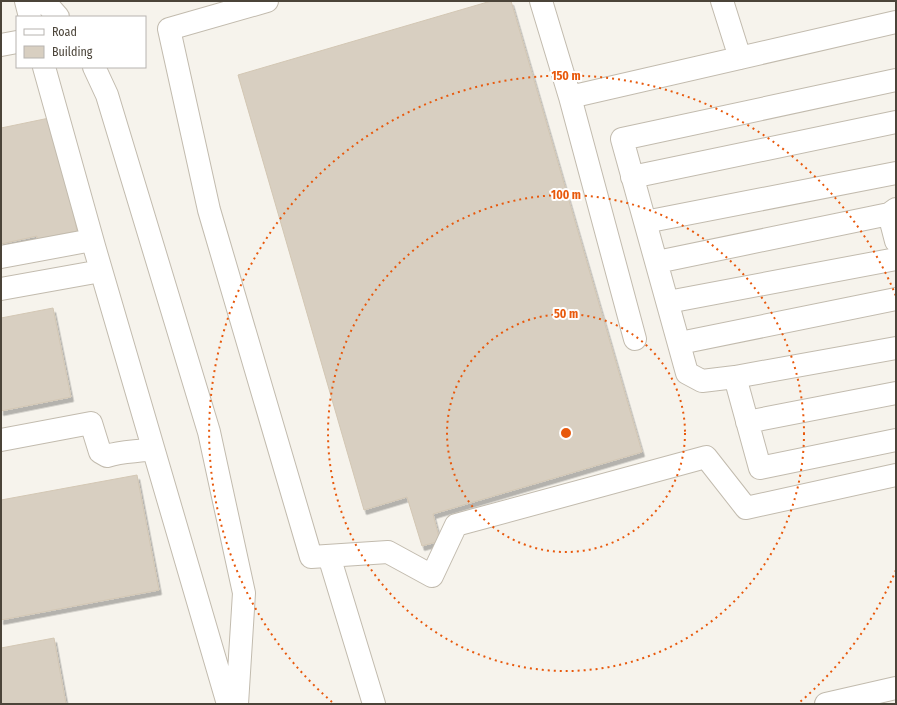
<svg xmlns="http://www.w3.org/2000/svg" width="897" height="705" font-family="'Fira Sans Condensed',sans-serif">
  <defs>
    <filter id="shadow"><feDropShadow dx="2.5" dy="4.5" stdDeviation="0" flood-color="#0004"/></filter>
  </defs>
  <rect width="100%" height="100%" fill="#f6f3ec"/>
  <path fill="#d8cfc1" stroke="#d3c7b4" filter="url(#shadow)" d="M491 1H511L642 452 433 514 440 541 422 546 407 497 364 510 238 75Z
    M54 117 77 231 37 239V236L1 244V128Z
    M53 308 71 397 1 411V318Z
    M137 475 159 590 1 620V500Z
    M54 638 66 704H1V648Z"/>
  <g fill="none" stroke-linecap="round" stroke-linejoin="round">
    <g stroke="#c2bbae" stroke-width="24">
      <path id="minor" d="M26 1 30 17
        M44 1 58 17
        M267 1 169 29 209 210 311 557 388 552 432 576 456 525 706 457 746 508 896 475
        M541 1 570 97 635 339
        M722 1 740 58
        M1 45 17 42
        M44 67 94 246 228 704
        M94 67 107 95 209 432 244 593 237 704
        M896 80 622 139 687 373 702 381 735 377 896 348
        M570 97 896 22
        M632 177 896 122
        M896 209 889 214 896 241
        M645 222 896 173
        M1 257 92 240
        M657 262 889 214
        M1 289 101 271
        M668 302 896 259
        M680 343 896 299
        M735 377 760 468 896 440
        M747 422 896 393
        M1 440 91 423 100 452 107 456C122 451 137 452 153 449
        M329 556 374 704
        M826 704 896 688"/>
    </g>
    <use href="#minor" stroke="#fff" stroke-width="22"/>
  </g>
  <g fill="none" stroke="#e8590c" stroke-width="2" stroke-dasharray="2 4">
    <circle cx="566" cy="433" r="119"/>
    <circle cx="566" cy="433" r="238"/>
    <path d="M896 570A357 357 0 0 1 800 702M332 702A357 357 0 1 1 896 296"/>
  </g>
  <circle cx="566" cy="433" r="6" fill="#e8590c" stroke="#fff" stroke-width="2"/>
  <g font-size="12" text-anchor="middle" font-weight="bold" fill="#e8590c" stroke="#fff" stroke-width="4" stroke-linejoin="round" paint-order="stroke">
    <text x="566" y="80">150 m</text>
    <text x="566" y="199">100 m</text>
    <text x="566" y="318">50 m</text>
  </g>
  <rect width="897" height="705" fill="none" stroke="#4b4439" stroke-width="4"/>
  <rect x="16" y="16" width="130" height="52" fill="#ffffff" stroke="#b7b4b0"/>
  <rect x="24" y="29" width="20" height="6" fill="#ffffff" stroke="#b7b4b0"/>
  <text x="52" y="36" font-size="12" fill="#4b4439">Road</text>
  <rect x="24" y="46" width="20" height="12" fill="#d8cfc1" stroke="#b7b4b0"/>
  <text x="52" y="56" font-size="12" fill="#4b4439">Building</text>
</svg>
